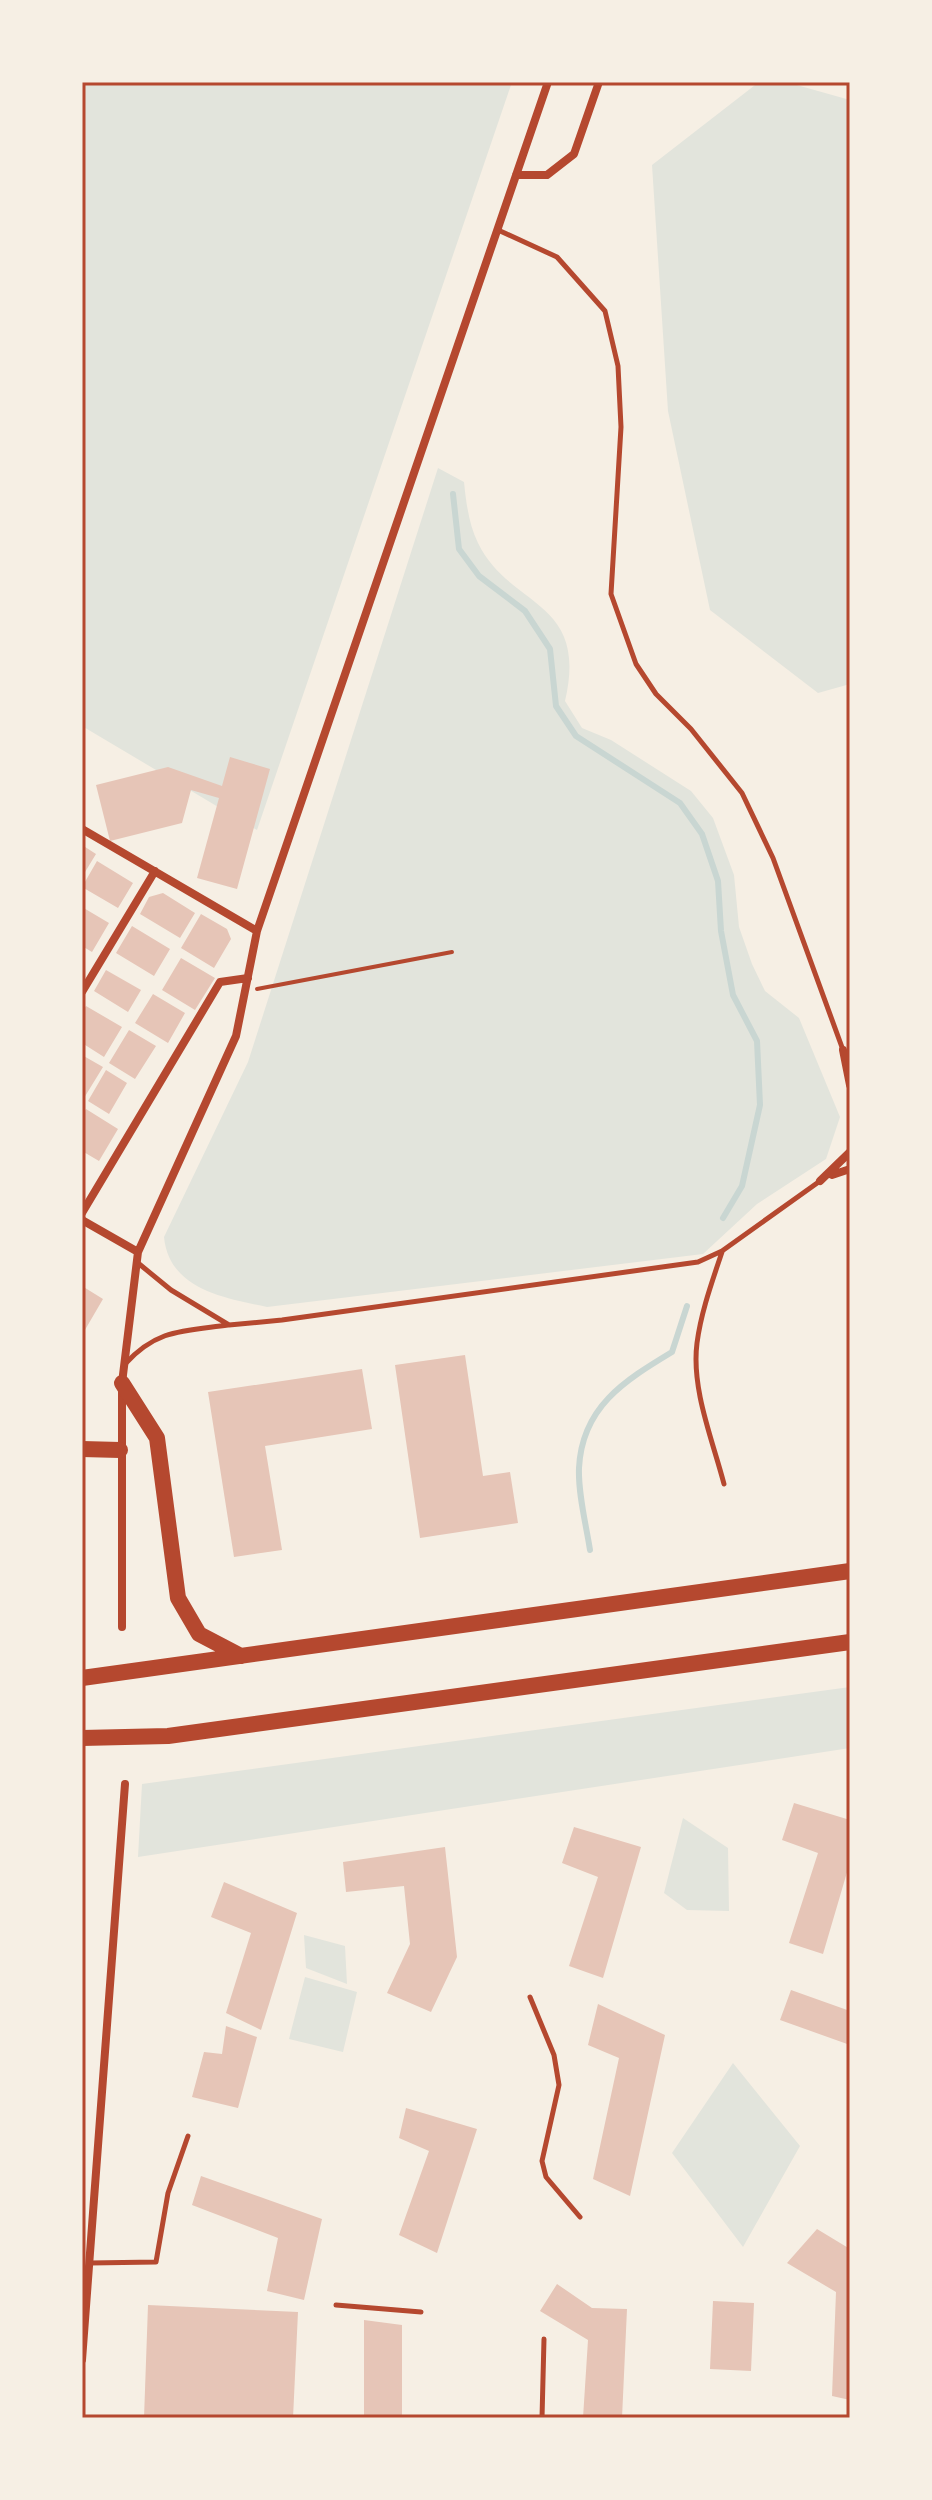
<svg xmlns="http://www.w3.org/2000/svg" width="932" height="2500" font-family="'Roboto Serif',serif">
  <rect width="100%" height="100%" fill="#f6efe4"/>
  <path fill="#e2e4dc" d="M82 82H512L257 830 82 726Z
    M759 82H786L850 100V684L818 693 710 610 668 411 652 165Z
    M438 468 464 482C466 502 469 525 478 543 510 609 589 598 565 701L582 728 611 740 691 791 713 818 734 875 739 927 752 964 765 991 799 1018 840 1117 826 1159 757 1204 703 1254 267 1307C224 1298 169 1289 164 1237L248 1062Z
    M850 1687V1748L138 1857 142 1784Z
    M683 1818 728 1848 729 1911 687 1910 664 1893Z
    M304 1935 345 1946 347 1984 306 1968Z
    M305 1977 357 1992 343 2052 289 2039Z
    M733 2063 800 2146 743 2247 672 2153Z"/>
  <g fill="none" stroke-linecap="round" stroke-linejoin="round">
    <path stroke="#c9d6d2" stroke-width="6" d="M453 494 459 549 479 576 525 611 550 649 556 706 576 736 680 803 702 834 718 881 721 931 733 995 757 1041 760 1105 742 1186 723 1218
      M590 1550C586 1524 578 1494 579 1468 582 1407 624 1381 672 1352L687 1306"/>
  </g>
  <path fill="#e6c5b7" d="M230 757 270 769 237 889 197 878 219 798 191 790 182 823 110 841 96 785 168 767 222 786Z
    M82 845 96 854 82 877Z
    M97 861 133 883 118 908 82 887Z
    M163 893 195 913 180 938 140 914 149 897Z
    M82 907 109 923 92 952 82 946Z
    M201 914 227 929 231 939 214 968 181 948Z
    M132 926 170 949 154 976 116 953Z
    M181 958 215 978 195 1010 162 990Z
    M106 970 141 990 128 1012 94 991Z
    M153 994 185 1013 168 1043 135 1023Z
    M86 1006 122 1027 104 1057 82 1043V1013Z
    M129 1030 156 1046 135 1079 109 1063Z
    M82 1055 103 1067 84 1098 82 1097Z
    M106 1070 127 1083 109 1114 88 1101Z
    M86 1109 118 1129 99 1161 82 1151V1115Z
    M82 1286 103 1299 82 1335Z
    M465 1355 483 1476 510 1472 518 1523 420 1538 395 1365Z
    M362 1369 372 1429 265 1446 282 1550 234 1557 208 1392Z
    M794 1803 850 1820V1862L823 1954 789 1943 818 1853 782 1840Z
    M574 1827 641 1847 603 1978 569 1966 598 1877 562 1863Z
    M445 1847 457 1957 431 2012 387 1993 410 1944 404 1886 346 1892 343 1862Z
    M224 1882 297 1913 261 2030 226 2013 251 1933 211 1917Z
    M791 1990 850 2011V2045L780 2020Z
    M598 2004 665 2035 630 2196 593 2179 619 2058 588 2045Z
    M226 2026 257 2037 238 2108 192 2097 204 2052 222 2054Z
    M406 2108 477 2129 437 2253 399 2235 429 2151 399 2138Z
    M201 2176 322 2219 304 2300 267 2291 278 2238 192 2205Z
    M817 2229 850 2249V2400L832 2396 836 2292 787 2263Z
    M557 2284 592 2308 627 2309 622 2418H583L588 2340 540 2311Z
    M713 2301 754 2303 751 2371 710 2369Z
    M148 2305 298 2312 293 2418H144Z
    M364 2320 402 2325V2418H364Z"/>
  <g fill="none" stroke-linecap="round" stroke-linejoin="round">
    <path stroke="#b5482f" stroke-width="4" d="M257 989 452 952"/>
    <path stroke="#b5482f" stroke-width="5" d="M498 230 557 257 605 311 618 366 621 427 611 594 636 664 656 694 691 729 742 793 773 858 843 1050
      M722 1252C712 1282 701 1312 697 1343 691 1389 713 1441 724 1484
      M138 1263 171 1290 229 1325 282 1320 698 1262 722 1251 820 1181
      M125 1364C157 1329 183 1331 228 1325
      M530 1997 554 2055 559 2085 542 2161 546 2177 580 2217
      M90 2263 156 2262 168 2193 188 2136
      M336 2305 421 2312
      M542 2418 544 2339"/>
    <path stroke="#b5482f" stroke-width="8" d="M516 175H547L574 154 599 82
      M82 829 257 931
      M82 992 155 871
      M843 1050 850 1085
      M832 1175 850 1169
      M820 1181 850 1152
      M82 1213 220 982 248 978
      M82 1220 138 1252
      M122 1627V1383L138 1252 236 1036 257 931 548 82
      M82 2360 125 1784"/>
    <path stroke="#b5482f" stroke-width="16" d="M122 1383 157 1438 178 1598 199 1634 241 1656
      M82 1449 120 1450
      M82 1678 850 1571
      M82 1738 168 1736 850 1642"/>
  </g>
  <rect width="932" height="2500" fill="none" stroke="#f6efe4" stroke-width="168"/>
  <rect x="84" y="84" width="764" height="2332" fill="none" stroke="#b5482f" stroke-width="3"/>
</svg>
